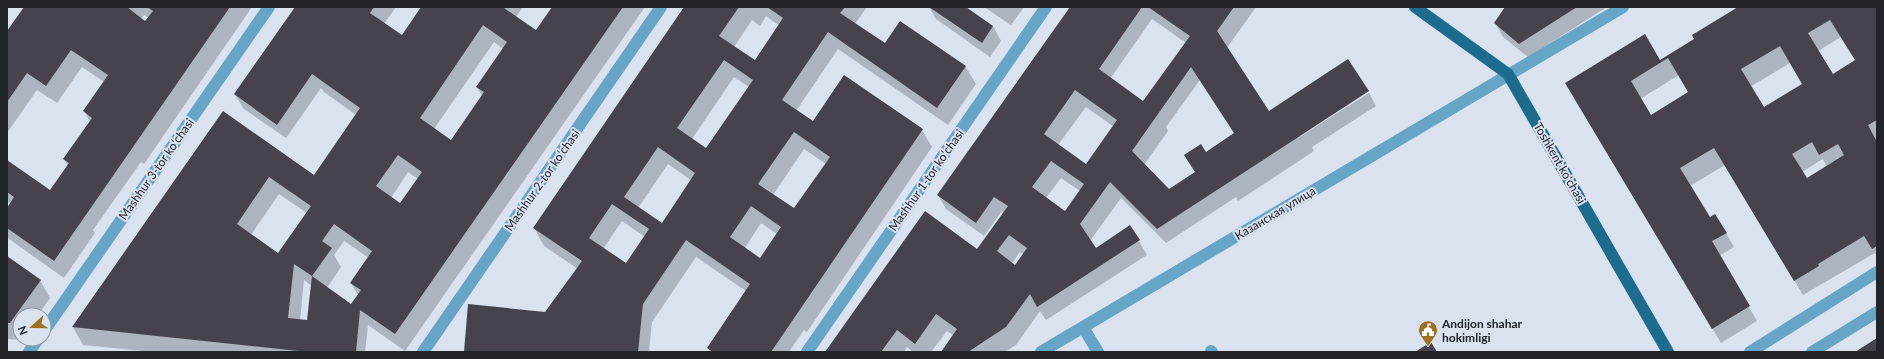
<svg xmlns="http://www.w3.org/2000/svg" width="1884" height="359" font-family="Lato,sans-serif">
  <rect width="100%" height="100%" fill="#dae1ef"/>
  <path fill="#0003" fill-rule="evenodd" d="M25 7H252L144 164 141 162 93 230 95 233 64 278 9 239 7 236V209L11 204 7 201V161L50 191 68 166 64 159 90 122 84 111 104 82 82 67 57 103 37 90 7 133V33ZM144 15 149 18 145 22 141 19Z
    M297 7H396L384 24 406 39 422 7H523L516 17 536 32 553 7H645L405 351 368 325 365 352H152L83 345 73 327 223 112 318 178 356 115 324 92 321 88 286 138 244 109 235 95ZM494 42 503 49 477 87 482 96 451 141 434 129ZM408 172 418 179 401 204 391 198ZM279 194 307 213 279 254 251 235ZM344 241 369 258 351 283 358 295 354 307 327 288 341 267 334 255ZM304 280 312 286 308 322 300 321Z
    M685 7H867L855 24 885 45 965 66 976 84 948 125 838 49 796 111 813 122 922 130 932 147 807 332 804 330 789 352H710L708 348 746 291 696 257 652 322 649 352H465L546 313 578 269 544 246 534 228ZM766 16 780 26 755 62 734 47 752 20 760 26ZM734 77 749 87 707 150 692 139ZM804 149 826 164 795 210 773 195ZM668 164 692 181 662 224 638 208ZM622 221 645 237 626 265 603 249ZM761 223 777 234 760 259 745 248Z
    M929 7H964L993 26 1001 41 990 57 936 19Z
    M984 7H1024L1011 25Z
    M1071 7H1256L1227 48 1269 112 1301 136 1369 93 1376 106 1312 147 1314 151 1238 201 1236 197 1166 243 1121 198 1090 241 1095 249 1139 241 1147 255 1046 320 1040 311 1016 345 1005 352H942L954 336 947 331 931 352H913L907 347 904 352H826L978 250 1004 213 1002 211 984 236 946 209 938 195ZM1152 19 1186 43 1144 103 1110 79ZM1200 80 1235 134 1196 173 1169 191 1144 165 1168 131 1166 127ZM1086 107 1114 127 1086 166 1058 145ZM1061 178 1080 191 1065 212 1046 198ZM1020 252 1024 255 1016 266 1012 263Z
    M1506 7H1607L1528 57 1503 37 1495 23Z
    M1740 7H1877V257L1875 253 1803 295 1725 165 1690 186 1710 219 1726 233 1734 247 1719 256 1757 321 1721 343 1576 101 1660 61 1695 39ZM1841 37 1856 61 1832 75 1818 51ZM1790 63 1803 85 1763 109 1750 87ZM1679 75 1689 93 1650 116 1640 99ZM1823 159 1827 167 1806 179 1802 172Z
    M7 257 40 280 50 298 38 315H20L21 340 7 339Z"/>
  <path fill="#46434f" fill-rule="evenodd" d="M24 7H127L145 21 153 11 147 7H230L54 261 7 228V208L14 197 7 192V160L50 190 69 163 63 159 92 118 83 111 108 75 71 50 46 86 27 73 7 102V31Z
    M295 7H374L370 13 402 35 421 7H505L504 8 536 30 552 7H623L395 334 360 310 356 352H308L72 327 223 111 314 175 360 108 312 74 277 125 234 94ZM483 25 507 42 476 87 484 92 451 140 420 118ZM398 155 422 172 400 203 376 186ZM269 177 311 206 278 253 237 224ZM334 224 372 251 350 283 361 290 351 304 312 276 307 320 288 318 294 264 312 276 332 248 322 241Z
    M684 7H739L719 36 755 60 783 18 767 7H845L840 13 885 43 900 21 966 66 937 108 828 32 782 100 813 121 844 75 923 129 771 352H713L707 348 750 284 686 240 643 304 638 352H464L468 304 545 312 582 261 533 228ZM724 60 753 80 706 148 677 128ZM794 132 830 157 794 208 758 184ZM658 147 695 173 662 223 624 197ZM612 204 649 229 626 263 589 238ZM751 206 781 227 760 258 730 237Z
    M929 7H966L993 26 982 43Z
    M1070 7H1142L1099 69 1143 101 1190 36 1148 7H1234L1217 31 1269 111 1348 59 1369 91 1157 229 1110 182 1080 224 1096 248 1130 225 1140 240 1037 307 1030 294 1006 327 968 352H941L957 329 936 314 915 344 897 330 881 352H825L925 211 977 249 1008 206 994 197 976 223 937 195ZM1191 67 1234 133 1206 152 1201 144 1184 155 1195 172 1169 189 1132 151ZM1075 90 1117 120 1086 164 1044 134ZM1051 161 1084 184 1065 211 1032 187ZM1009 235 1027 248 1015 265 997 251Z
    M1505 7H1577L1519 44 1494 23Z
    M1738 7H1877V120L1868 125 1877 142V246L1872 249 1864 236 1818 264 1819 266 1794 281 1714 148 1680 168 1710 217 1715 214 1727 233 1712 241 1750 306 1712 329 1565 83 1645 34 1660 60 1694 39 1692 35ZM1830 20 1855 60 1833 74 1808 33ZM1780 46 1802 84 1764 107 1741 69ZM1668 58 1688 92 1651 115 1631 81ZM1812 142 1819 155 1838 144 1844 155 1807 178 1792 154Z
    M7 256 41 280 10 323H7Z
    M1877 338V352H1855Z
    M1431 342 1437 352H1415Z"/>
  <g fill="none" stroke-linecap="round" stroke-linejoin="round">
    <path stroke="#66a5c5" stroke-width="12" d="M1083 327 1098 352
      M44 331 269 7
      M1211 351 1212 352
      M29 352 38 339
      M423 352 661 7
      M807 352 1046 7
      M1041 352 1623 7
      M1750 352 1877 272
      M1812 352 1877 312"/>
    <path stroke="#1d6c8e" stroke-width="12" d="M1415 7 1508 74 1668 352"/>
  </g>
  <defs>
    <g id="civic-pin" transform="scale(1)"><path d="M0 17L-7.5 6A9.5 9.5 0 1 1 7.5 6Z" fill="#9e7122" stroke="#dae1ef"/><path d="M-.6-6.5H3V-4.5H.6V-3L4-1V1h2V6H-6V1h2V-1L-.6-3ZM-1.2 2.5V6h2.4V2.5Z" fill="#fff"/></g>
  </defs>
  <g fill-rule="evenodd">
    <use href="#civic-pin" x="1428" y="330"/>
  </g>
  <g text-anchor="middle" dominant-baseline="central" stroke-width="4" stroke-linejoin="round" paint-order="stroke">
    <g font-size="12" fill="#212429" stroke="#dae1ef">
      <text transform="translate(1560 163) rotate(60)">Toshkent ko'chasi</text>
      <text transform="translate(156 169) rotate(-55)">Mashhur 3-tor koʻchasi</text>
      <text transform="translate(542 180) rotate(-55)">Mashhur 2-tor koʻchasi</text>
      <text transform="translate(926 180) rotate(-55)">Mashhur 1-tor koʻchasi</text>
      <text transform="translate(1275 213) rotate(-31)">Казанская улица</text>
    </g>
    <g font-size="12" font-weight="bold" fill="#212429" stroke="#dae1ef" text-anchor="start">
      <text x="1442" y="323">Andijon shahar<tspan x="1442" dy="14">hokimligi</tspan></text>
    </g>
  </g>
  <rect width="1884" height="359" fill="none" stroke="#212429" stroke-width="16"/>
  <g transform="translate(32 327) rotate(249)"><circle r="19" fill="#dae1ef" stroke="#9095a0"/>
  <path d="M0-3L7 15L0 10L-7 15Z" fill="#9e7122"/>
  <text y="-6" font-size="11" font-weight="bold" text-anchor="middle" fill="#212429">N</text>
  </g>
</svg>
